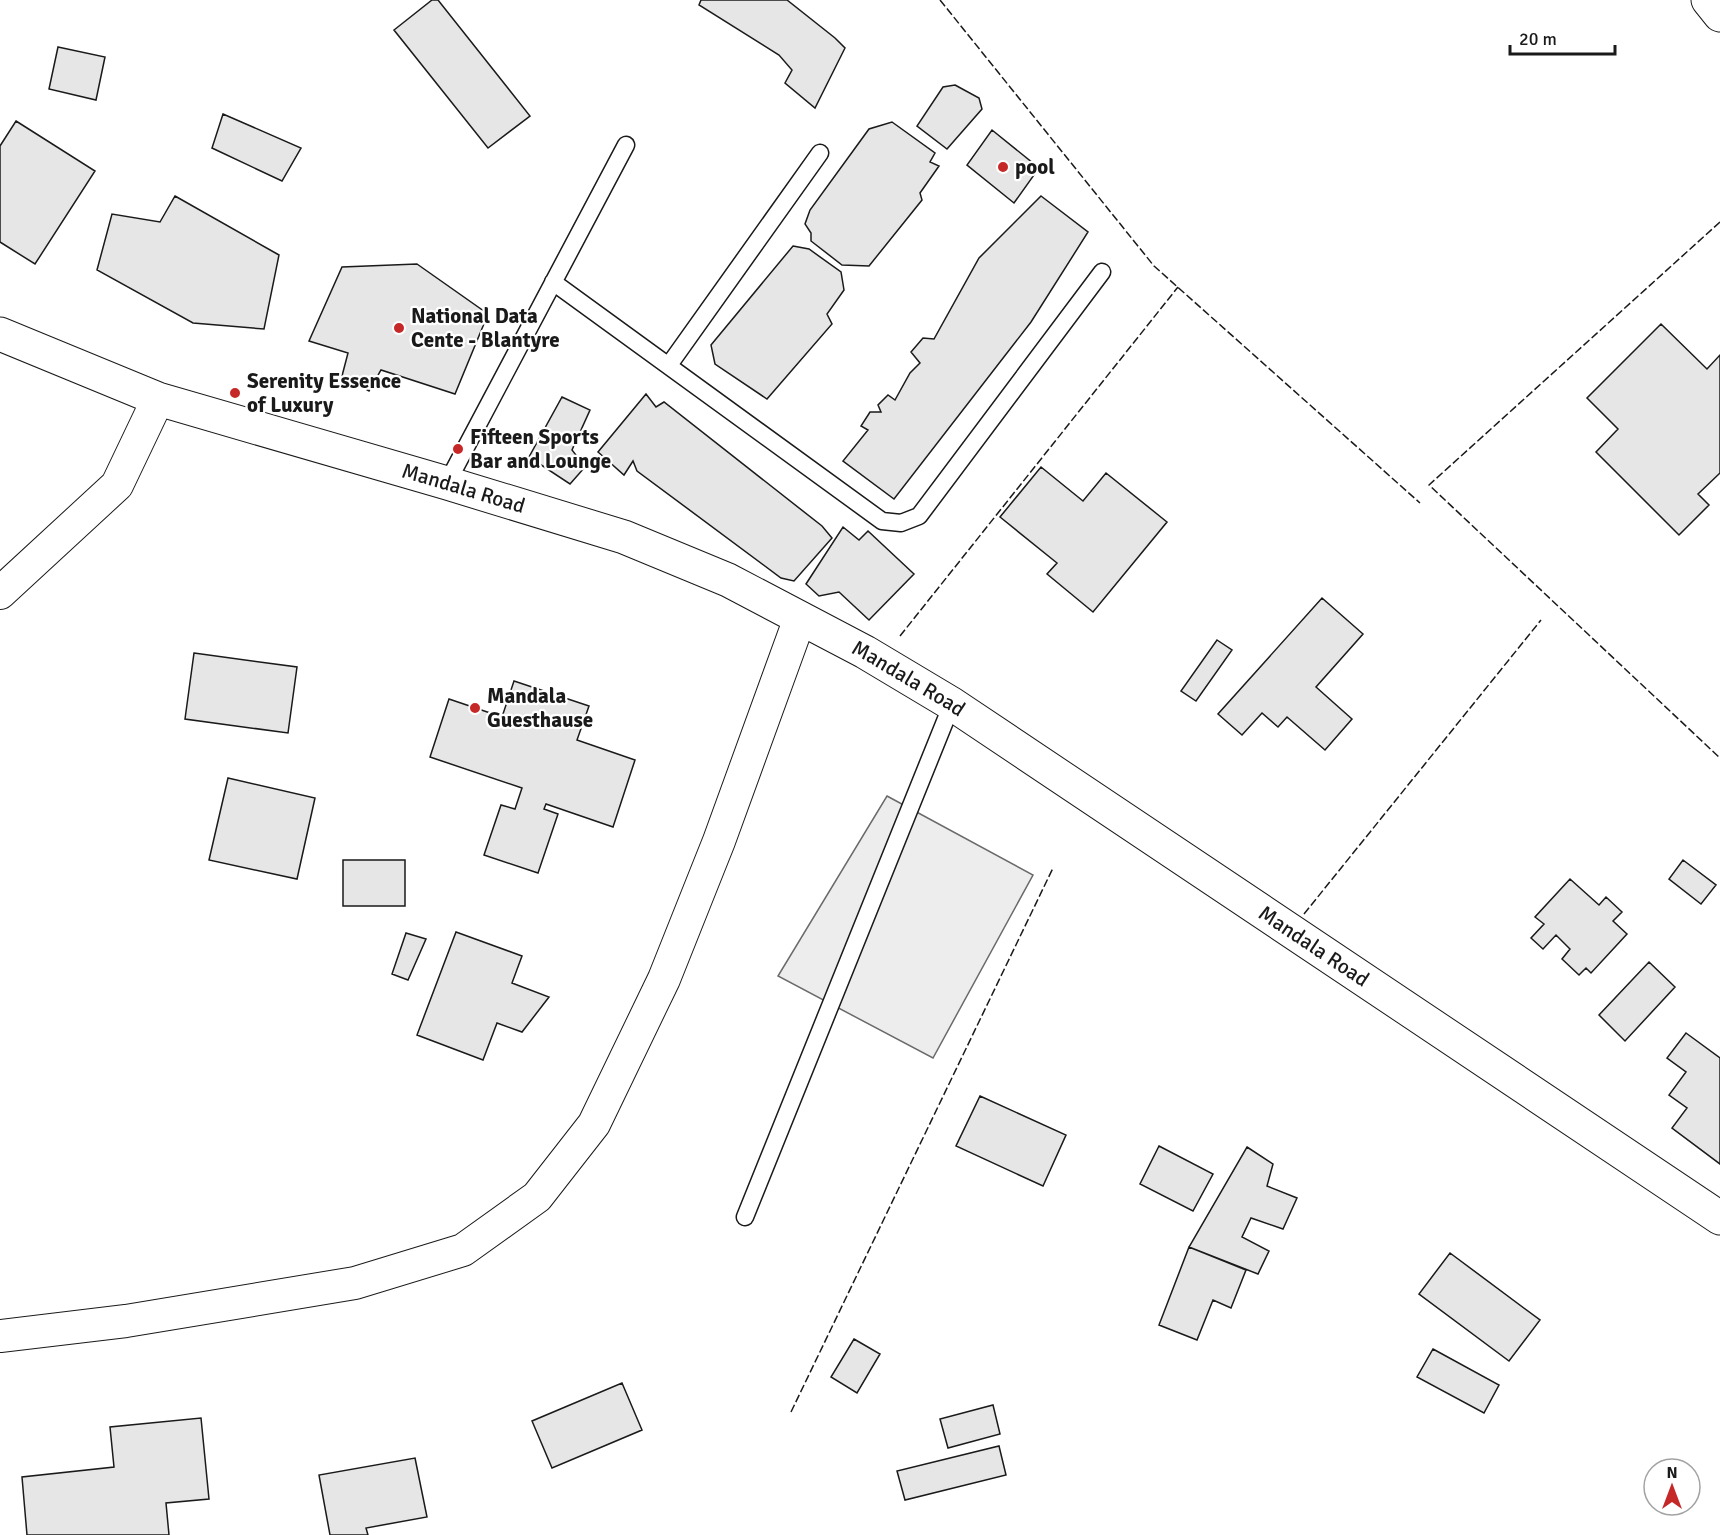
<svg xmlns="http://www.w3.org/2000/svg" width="1720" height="1535" font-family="Signika,sans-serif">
  <rect width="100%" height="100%" fill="#fff"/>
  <path fill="#ededed" stroke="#6a6a6a" stroke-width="1.5" d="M887 796 1033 875 933 1058 778 976Z"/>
  <path fill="#e6e6e6" stroke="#1a1a1a" stroke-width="1.5" d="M432 0H438L530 116 488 148 394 30Z
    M701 0H787L835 38 845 48 815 108 785 83 792 70 779 55 699 5Z
    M58 47 105 57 96 100 49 89Z
    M955 85 979 98 982 109 947 149 917 126 943 87Z
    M223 114 301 148 282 181 212 148Z
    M16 121 95 171 35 264 0 242V146Z
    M892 122 935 153 930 162 939 166 920 193 922 200 869 266 842 265 811 241V233L805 224 810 210 869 129Z
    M992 130 1039 168 1014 203 967 165Z
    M175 196 279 255 264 329 193 323 97 270 112 214 160 222Z
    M1041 196 1088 232 1031 322 894 499 843 461 868 430 861 426 870 412H881L878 405 888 395 895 400 910 373 920 363 911 352 923 338 934 339 979 258Z
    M793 246 809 249 841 272 844 290 827 314 832 324 767 399 715 364 711 345Z
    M417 264 488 314 455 394 381 370 369 391 342 376 348 353 309 341 342 267Z
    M1661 324 1707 369 1720 355V473L1698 494 1709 505 1679 535 1596 452 1618 429 1587 398Z
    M646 394 656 407 664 402 822 526 832 538 794 581 781 578 637 471 633 461 624 475 598 452Z
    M562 397 590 410 572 450 585 467 570 484 529 457Z
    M1041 467 1083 501 1106 473 1167 522 1093 612 1047 574 1057 563 1000 517Z
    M843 527 859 540 868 531 914 574 869 620 839 592 819 596 806 584Z
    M1322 598 1363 634 1316 687 1352 719 1325 750 1287 717 1278 727 1262 713 1242 735 1218 714Z
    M1217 640 1232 650 1196 701 1181 691Z
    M194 653 297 667 288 733 185 719Z
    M514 681 589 706 577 740 635 760 613 827 546 804 544 809 558 814 538 873 484 855 501 805 515 809 522 788 430 757 449 699 502 717Z
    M228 778 315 798 297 879 209 860Z
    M343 860H405V906H343Z
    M1683 860 1716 885 1701 904 1669 879Z
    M1570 879 1599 905 1606 897 1622 912 1613 921 1627 934 1591 973 1586 968 1579 975 1562 959 1570 949 1556 935 1543 949 1531 938 1544 924 1535 917Z
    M456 932 522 956 512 983 549 997 522 1032 497 1023 483 1060 417 1035Z
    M406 933 426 939 408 980 392 974Z
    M1649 962 1675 987 1625 1041 1599 1015Z
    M1686 1033 1720 1058V1164L1672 1128 1687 1108 1669 1095 1686 1072 1667 1058Z
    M980 1096 1066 1135 1043 1186 956 1146Z
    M1159 1146 1213 1174 1193 1211 1140 1184Z
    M1247 1147 1273 1164 1267 1186 1297 1198 1283 1229 1251 1218 1242 1237 1269 1251 1258 1274 1189 1247Z
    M1189 1247 1246 1270 1231 1308 1213 1300 1197 1340 1159 1325Z
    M1450 1253 1540 1320 1509 1361 1419 1294Z
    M854 1339 880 1354 857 1393 831 1377Z
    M1433 1349 1499 1385 1484 1413 1417 1377Z
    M622 1383 642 1430 552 1468 532 1421Z
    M993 1405 1000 1434 948 1448 940 1419Z
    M201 1418 209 1499 166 1503 169 1535H27L22 1477 114 1467 110 1427Z
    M999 1446 1006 1475 905 1500 897 1471Z
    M415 1458 427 1517 366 1528 368 1535H330L319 1475Z"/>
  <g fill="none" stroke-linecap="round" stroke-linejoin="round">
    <g stroke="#1a1a1a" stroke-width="19">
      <path id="lane" d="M553 282 882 521 901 523 919 516 1102 272
        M669 365 820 153
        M447 483 626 145
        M745 1217 952 704"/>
    </g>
    <g stroke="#1a1a1a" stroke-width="34">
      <path id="street" d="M0 593 117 485 158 399
        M0 1336 126 1321 355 1283 463 1250 537 1197 594 1124 664 979 719 841 800 618"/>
    </g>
    <g stroke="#1a1a1a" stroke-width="35">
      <g id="secondary">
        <path id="s1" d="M0 334 158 399 447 483 624 537 728 580 865 652 952 704 1720 1218"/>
      </g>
    </g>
    <g stroke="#1a1a1a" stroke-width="35">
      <path id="highway" d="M1708 0 1720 15"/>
    </g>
    <use href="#lane" stroke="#fff" stroke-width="16"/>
    <use href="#street" stroke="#fff" stroke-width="32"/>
    <use href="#secondary" stroke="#fff" stroke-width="33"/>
    <use href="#highway" stroke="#fff" stroke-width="33"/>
    <path stroke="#1a1a1a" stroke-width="1.5" stroke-dasharray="8 3" stroke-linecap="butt" d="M940 0 1154 266 1420 503
      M1720 222 1429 485 1720 758
      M900 636 1178 287
      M1304 914 1541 620
      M791 1412 1053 868"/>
  </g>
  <g fill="#c62828" stroke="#fff" stroke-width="2">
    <circle cx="1003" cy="167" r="6"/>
    <circle cx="399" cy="328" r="6"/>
    <circle cx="235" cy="393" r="6"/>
    <circle cx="458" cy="449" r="6"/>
    <circle cx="475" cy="708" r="6"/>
  </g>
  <g text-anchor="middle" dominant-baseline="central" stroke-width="4.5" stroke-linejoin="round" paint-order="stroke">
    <g font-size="21" font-weight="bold" fill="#1a1a1a" stroke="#fff" text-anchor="start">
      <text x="1015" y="167">pool</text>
      <text x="411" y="316">National Data<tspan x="411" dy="24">Cente - Blantyre</tspan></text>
      <text x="247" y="381">Serenity Essence<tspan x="247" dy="24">of Luxury</tspan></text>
      <text x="470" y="437">Fifteen Sports<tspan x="470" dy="24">Bar and Lounge</tspan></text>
      <text x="487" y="696">Mandala<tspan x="487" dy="24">Guesthause</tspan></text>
    </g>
    <g font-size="21" fill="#1a1a1a" stroke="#fff">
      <text stroke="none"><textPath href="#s1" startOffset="489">Mandala Road</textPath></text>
      <text stroke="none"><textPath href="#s1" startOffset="975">Mandala Road</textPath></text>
      <text stroke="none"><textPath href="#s1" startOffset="1461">Mandala Road</textPath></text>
    </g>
  </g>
  <g transform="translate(1672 1487)"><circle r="28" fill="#ffffff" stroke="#a3a3a3" stroke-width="1.5"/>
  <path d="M0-4.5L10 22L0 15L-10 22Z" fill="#c62828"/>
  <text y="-9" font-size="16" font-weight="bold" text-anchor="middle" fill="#1a1a1a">N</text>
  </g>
  <path d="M1510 45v9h105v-9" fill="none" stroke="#1a1a1a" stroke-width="3"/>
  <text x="1519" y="45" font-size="18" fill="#1a1a1a" stroke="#ffffff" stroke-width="4.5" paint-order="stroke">20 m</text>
</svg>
